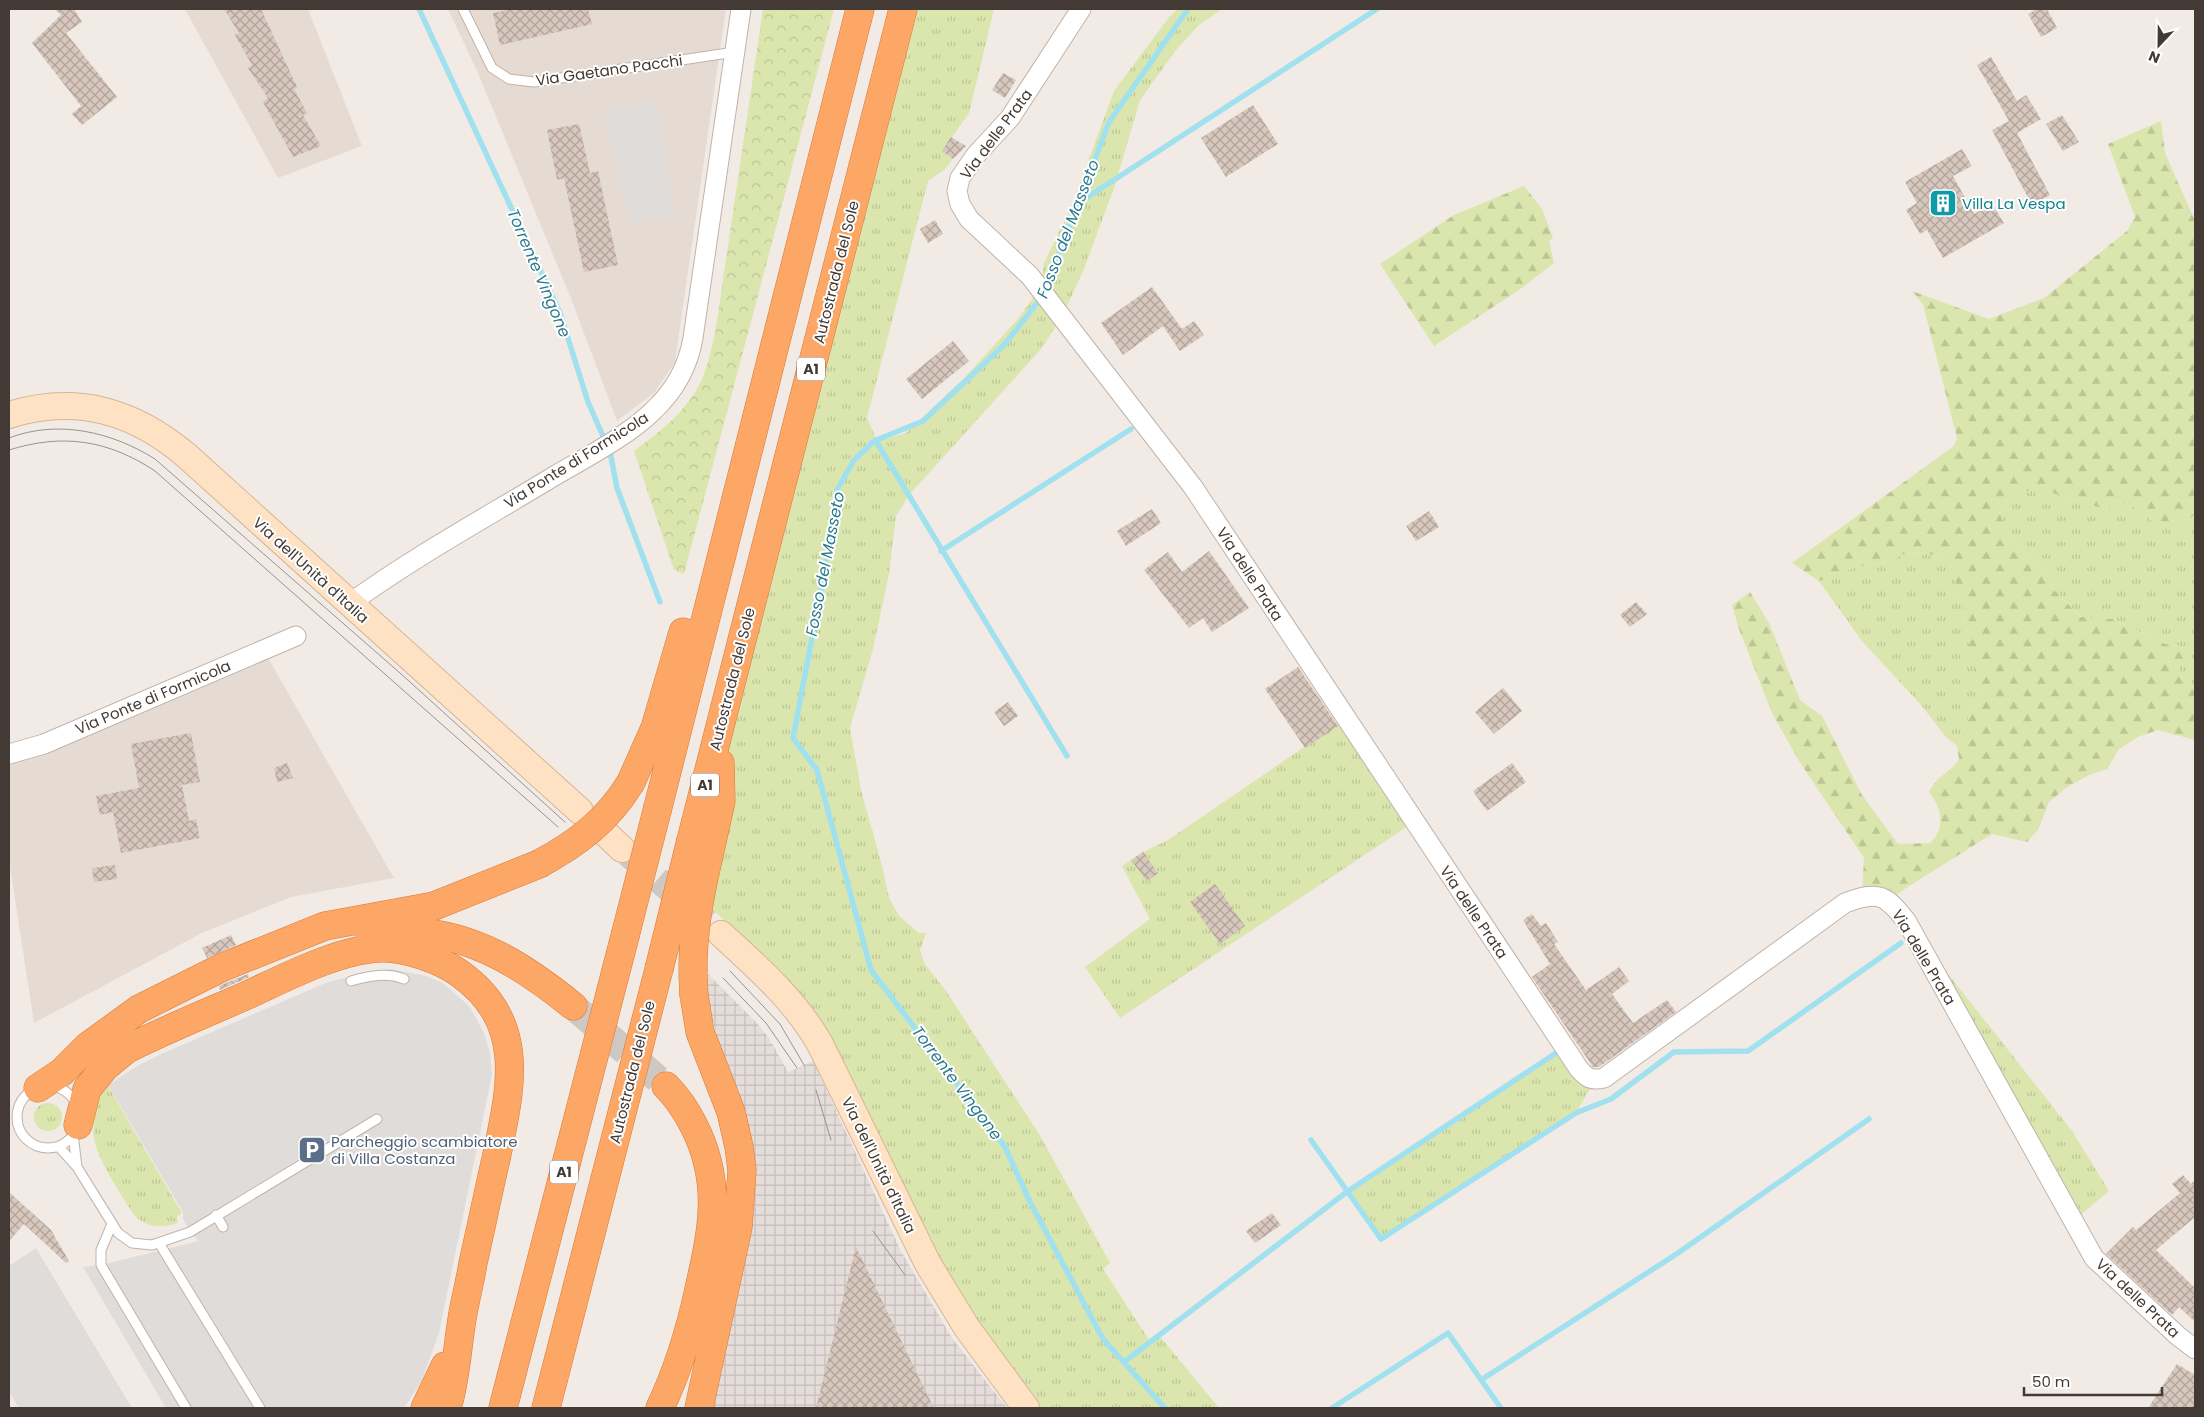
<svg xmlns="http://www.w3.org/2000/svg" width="2204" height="1417" font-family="Poppins,sans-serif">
  <defs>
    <pattern id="industrial-grid" width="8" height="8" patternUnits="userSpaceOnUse" patternTransform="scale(1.25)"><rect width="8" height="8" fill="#e4ddda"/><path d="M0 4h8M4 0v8" fill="none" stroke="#c5bebc"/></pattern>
    <pattern id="grass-tufts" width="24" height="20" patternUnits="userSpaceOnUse" patternTransform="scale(1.25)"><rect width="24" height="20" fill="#dae6ad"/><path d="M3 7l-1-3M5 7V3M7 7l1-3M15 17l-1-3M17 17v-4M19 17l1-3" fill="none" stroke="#bcc695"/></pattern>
    <pattern id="forest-firs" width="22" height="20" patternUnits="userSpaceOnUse" patternTransform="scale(1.25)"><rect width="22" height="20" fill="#dae6ad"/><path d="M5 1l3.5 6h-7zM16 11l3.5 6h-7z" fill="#bcc695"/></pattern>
    <pattern id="park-crowns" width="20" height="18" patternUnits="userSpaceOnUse" patternTransform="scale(1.25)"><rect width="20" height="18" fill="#dae6ad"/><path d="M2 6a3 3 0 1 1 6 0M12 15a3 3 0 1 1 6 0" fill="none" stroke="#bcc695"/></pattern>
    <pattern id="building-cross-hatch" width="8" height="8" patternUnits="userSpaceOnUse" patternTransform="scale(1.25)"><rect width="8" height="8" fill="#d7c7bd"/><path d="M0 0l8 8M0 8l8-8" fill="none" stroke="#b0a39a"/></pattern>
  </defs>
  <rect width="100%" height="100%" fill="#f2ebe5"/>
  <path fill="#e6dbd3" d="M185 9H308L362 146 278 178Z
    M448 9H726L675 362 654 393 617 421 570 296 478 73Z
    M267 656 394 878 291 897 202 933 34 1023 9 860V764Z"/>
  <path fill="url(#industrial-grid)" d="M708 974 755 1021 769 1038 788 1072 813 1061 901 1251 952 1338 1007 1408H712L752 1219 755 1166 744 1109 720 1047 709 1006 706 982Z"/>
  <path fill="url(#grass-tufts)" d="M906 9H994L969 113 943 150 953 159 944 170 928 181 867 418 877 441 906 433 965 377 1017 320 1040 288 1044 263 1072 205 1114 91 1170 16 1178 9H1222L1199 25 1176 50 1140 100 1114 188 1084 269 1062 317 1041 349 909 495 896 516 889 574 873 649 850 728 861 790 882 866 889 898 899 916 919 933H926L920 950 924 963 946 991 1041 1137 1110 1263 1103 1269 1149 1340 1158 1334 1219 1408H1026L985 1353 820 1044 721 934 723 919 699 897 719 730Z
    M2015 491H2046L2108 510 2112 500C2136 504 2137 510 2155 523L2187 520 2195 515V691L2178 672 2189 647 2165 644 2113 619 2082 617 2054 590 2046 574 2009 536 1999 513Z
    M1908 552 1927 553 1948 560 1955 576 1979 693 1957 746 1946 737 1921 705 1862 641 1819 581 1856 567 1887 562Z
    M1345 719 1414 822 1120 1018 1085 967 1150 919 1122 866 1143 852 1168 840Z
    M1907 922 2072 1131 2109 1191 2073 1221Z
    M1565 1049 1595 1080 1576 1113 1381 1239 1348 1191 1556 1053Z
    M108 1086 182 1213 177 1216 178 1223C162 1228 149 1228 136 1217 124 1201 97 1158 94 1139 92 1124 96 1103 100 1089Z
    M34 1117a14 14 0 1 1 28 0a14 14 0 1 1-28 0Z"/>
  <path fill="url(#forest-firs)" d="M2161 121 2165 153 2195 221V515L2187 520 2155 523C2137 510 2136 504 2113 500L2108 510 2046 491H2015L1999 513 2009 536 2046 574 2054 590 2081 617 2113 619 2165 644 2190 647 2178 672 2195 691V740L2158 730 2138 737 2119 749 2107 769 2089 775 2067 787 2049 802 2038 830 2027 842 1992 834 1906 888 1890 900 1862 896 1864 858 1799 761 1772 713 1739 629 1732 605 1750 592 1769 623 1800 700 1822 716 1862 795 1898 844 1931 843C1946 825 1942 810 1929 792 1938 774 1950 774 1959 759L1957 746 1979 693 1955 576 1948 560 1927 553 1908 552 1887 562 1856 567 1819 581 1792 563 1954 446 1957 438 1923 304 1912 291 1989 319 2044 298 2127 231 2135 217 2108 144Z
    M1524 186 1542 209 1553 238 1549 241 1554 263 1519 290 1434 346 1380 264 1454 215Z"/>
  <path fill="url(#park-crowns)" d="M763 9H834L684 574 674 570 634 451C661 431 688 410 702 379 708 366 711 349 715 334Z"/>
  <path fill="#e0dcda" d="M655 100 676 216 630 224 604 112Z
    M391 969 427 976 443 983 470 1007 484 1033 490 1052 492 1074 439 1333 421 1382 404 1408H166L83 1267 101 1265 199 1241 190 1232 183 1219V1212L108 1085 139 1065 159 1055 328 982 373 971Z
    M36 1248 132 1408H19L9 1392V1266Z"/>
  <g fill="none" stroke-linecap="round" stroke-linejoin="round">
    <path stroke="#a1e1ef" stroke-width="5.5" d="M419 9 560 313 588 402 610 452 617 488 660 602
      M1080 202 1377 9
      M1045 290 1109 122 1188 9
      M1041 298 1005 344 923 421 874 441 854 460 837 490 822 585 793 738 817 770 871 970 1005 1147 1030 1202 1103 1339 1165 1408
      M876 441 1067 756
      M941 551 1131 429
      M1311 1140 1381 1239 1576 1113 1611 1099 1674 1052 1748 1051 1901 943
      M1124 1362 1348 1191 1556 1053
      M1481 1380 1678 1253 1869 1119
      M1332 1408 1448 1333 1501 1408"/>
  </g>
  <path fill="url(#building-cross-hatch)" d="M55 9H74L82 22 66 33 117 97 82 125 72 114 81 106 32 43 61 15Z
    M224 9H261L297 87 294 89 307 113 303 115 321 146 293 157 263 102 268 98 248 68 252 65 235 35 239 33Z
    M512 9H588L592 24 500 45 493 13Z
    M2037 9H2047L2057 28 2041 37 2028 14Z
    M1991 57 2017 101 2026 95 2041 119 2017 133 2050 195 2032 205 1992 130 2009 121 1977 65Z
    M1003 73 1016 80 1005 98 992 90Z
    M1253 105 1278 144 1226 177 1201 138Z
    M2062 115 2079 142 2063 151 2046 124Z
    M579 124 590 173 598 171 618 265 584 272 564 178 557 180 547 130Z
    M951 137 966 146 953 159 942 151Z
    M1962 149 1972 166 1953 176 1974 214 1992 204 2004 223 1943 258 1927 230 1920 234 1906 210 1917 203 1905 182Z
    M935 220 943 234 928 243 920 229Z
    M1152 287 1182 329 1194 321 1204 335 1180 351 1163 326 1123 355 1101 323Z
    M953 341 969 361 922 399 906 379Z
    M1152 509 1161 523 1126 546 1117 531Z
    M1429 511 1439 527 1416 541 1406 526Z
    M1209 551 1249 608 1212 632 1203 618 1189 628 1144 570 1168 552 1182 572Z
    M1636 602 1647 614 1630 627 1620 615Z
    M1298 667 1338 726 1305 748 1265 689Z
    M1503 688 1522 711 1494 734 1475 712Z
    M1008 702 1018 716 1004 726 994 712Z
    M191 733 200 782 182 785 189 821 196 819 200 838 121 853 113 812 100 815 96 796 139 788 131 744Z
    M287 763 293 778 277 782 274 768Z
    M1512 763 1526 782 1487 811 1473 791Z
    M1143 852 1158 873 1147 881 1131 860Z
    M115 865 117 879 94 882 92 868Z
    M1215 884 1245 926 1220 944 1190 902Z
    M1532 914 1541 926 1546 923 1558 942 1554 944 1586 990 1619 967 1629 981 1612 994 1633 1023 1667 1000 1676 1012 1599 1067H1593L1532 977 1550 964 1523 920Z
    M231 935 236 945 207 958 202 948Z
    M248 974 249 977 220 990 219 986Z
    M2183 1175 2191 1184 2195 1180V1217L2156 1250 2195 1288V1322L2179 1307 2172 1315 2106 1254 2133 1227 2136 1230 2180 1193 2172 1184Z
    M9 1192 51 1230 69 1261 66 1263 24 1224 9 1241Z
    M1272 1213 1281 1225 1255 1243 1246 1231Z
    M856 1247 921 1382 934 1408H816Z
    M2177 1364 2195 1375V1408H2148Z"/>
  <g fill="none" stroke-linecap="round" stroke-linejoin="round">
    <path stroke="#cfc8c2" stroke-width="26" stroke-dasharray="26 13" stroke-linecap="butt" d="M628 854 721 934"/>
    <path stroke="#cfc8c2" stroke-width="28" stroke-dasharray="28 14" stroke-linecap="butt" d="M573 1006 666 1086"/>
    <g stroke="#c0b3aa" stroke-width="11">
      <path id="lane" d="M463 9 492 68 509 79 534 82 735 52
        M351 981C368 976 387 972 404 979
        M17 1117a31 31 0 1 1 62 0a31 31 0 1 1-62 0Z
        M73 1134 77 1167
        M59 1147 77 1167 118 1233 132 1243 152 1245 190 1232 377 1119
        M216 1215 223 1227
        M112 1224 101 1250V1265L186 1408
        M159 1243 260 1408"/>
    </g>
    <g stroke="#c0b3aa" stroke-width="21">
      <path id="street" d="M1081 9 1010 118 976 155 960 178 957 191 960 204 969 219 1030 276 1193 487 1579 1069C1587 1078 1591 1081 1604 1078L1845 903C1879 890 1886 895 1907 922L2094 1258 2178 1336 2195 1349
        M349 604C415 556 487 517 556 475 587 457 629 435 654 410 675 390 688 367 693 338L741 9
        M9 754 44 744 296 636"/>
    </g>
    <g stroke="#d5b697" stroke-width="28">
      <path id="secondary" d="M9 415C77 394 134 411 187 456L580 811
        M605 833 622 849
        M721 934C758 968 795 1000 820 1044L928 1264 967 1328 1026 1408"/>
    </g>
    <g stroke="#db7836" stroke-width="29">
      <path id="highway" d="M631 782 655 728 683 632
        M658 807 860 9
        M691 840 903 9
        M709 855 721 801 720 763
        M370 934C384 933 398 932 412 932 475 934 526 968 573 1006
        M694 995 700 1032 731 1112 739 1147 742 1170 738 1227 699 1408
        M38 1088 62 1072 88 1046 139 1009 223 967 325 926 434 906 539 864
        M78 1125 87 1089 105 1067 127 1049C165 1030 204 1014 243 997 283 979 338 949 382 948 404 947 441 960 459 973 528 1022 511 1087 496 1159 488 1193 481 1228 473 1263 470 1282 465 1300 462 1319 457 1349 456 1379 447 1408
        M425 1408 445 1366
        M503 1408 625 936
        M546 1408 659 969
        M660 1408C678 1370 690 1331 699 1289 712 1231 723 1183 694 1126 687 1112 678 1098 666 1086"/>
    </g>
    <use href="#lane" stroke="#fff" stroke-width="9"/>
    <use href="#street" stroke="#fff" stroke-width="19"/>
    <use href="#secondary" stroke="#fee2c3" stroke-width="26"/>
    <use href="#highway" stroke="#fca766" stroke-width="28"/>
    <path stroke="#949494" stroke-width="1" d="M9 438C58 419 112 432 155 459L400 673 565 822
      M9 450C63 433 108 440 155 471L558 827
      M730 971 780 1024 804 1065
      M723 978 766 1023 797 1068
      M816 1090 831 1140
      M873 1231 905 1275"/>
    <g stroke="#db7836" stroke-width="29" stroke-linecap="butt">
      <path id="highway-bridge" d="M539 864C578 843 608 820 631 782
        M625 936 658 807
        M659 969 691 840
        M694 995C690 946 698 902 709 855"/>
    </g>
    <use href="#highway-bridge" stroke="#fca766" stroke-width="28"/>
  </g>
  <defs>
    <g id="building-square" transform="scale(1.4375)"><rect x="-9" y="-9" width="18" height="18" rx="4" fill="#0f9aa8" stroke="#fff"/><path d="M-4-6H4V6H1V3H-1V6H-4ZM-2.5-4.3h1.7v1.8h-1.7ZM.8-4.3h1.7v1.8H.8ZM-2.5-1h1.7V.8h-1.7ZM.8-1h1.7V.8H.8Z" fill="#fff"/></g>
    <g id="parking-square" transform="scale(1.4375)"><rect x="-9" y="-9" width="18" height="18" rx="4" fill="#5c6f8a" stroke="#fff"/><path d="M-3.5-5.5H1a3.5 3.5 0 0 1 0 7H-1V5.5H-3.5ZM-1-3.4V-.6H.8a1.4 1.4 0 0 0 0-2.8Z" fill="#fff"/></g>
  </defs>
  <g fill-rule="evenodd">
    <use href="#building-square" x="1943" y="203"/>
    <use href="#parking-square" x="312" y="1150"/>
  </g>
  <g text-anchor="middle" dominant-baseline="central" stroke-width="4" stroke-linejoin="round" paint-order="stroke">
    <g fill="#fff" stroke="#7c7572" stroke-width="1">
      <rect x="797" y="357.5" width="28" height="23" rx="4"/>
      <rect x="691" y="773.5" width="28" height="23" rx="4"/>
      <rect x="550" y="1160.5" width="28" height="23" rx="4"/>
    </g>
    <g font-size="14" font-weight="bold" fill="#443a35">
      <text x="811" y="369">A1</text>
      <text x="705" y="785">A1</text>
      <text x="564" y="1172">A1</text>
    </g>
    <g font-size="15" fill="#443a35" stroke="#fff">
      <text transform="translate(609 70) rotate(-8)">Via Gaetano Pacchi</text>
      <text transform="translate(996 134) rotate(-53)">Via delle Prata</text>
      <text transform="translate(836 272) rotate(-76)">Autostrada del Sole</text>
      <text transform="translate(576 460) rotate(-32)">Via Ponte di Formicola</text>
      <text transform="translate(311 570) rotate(42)">Via dell'Unità d'Italia</text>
      <text transform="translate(1250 574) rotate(57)">Via delle Prata</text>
      <text transform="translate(732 679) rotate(-76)">Autostrada del Sole</text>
      <text transform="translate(153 697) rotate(-23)">Via Ponte di Formicola</text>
      <text transform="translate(1474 912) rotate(56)">Via delle Prata</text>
      <text transform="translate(1924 957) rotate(59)">Via delle Prata</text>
      <text transform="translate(632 1072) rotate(-76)">Autostrada del Sole</text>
      <text transform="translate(879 1165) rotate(64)">Via dell'Unità d'Italia</text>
      <text transform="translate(2138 1298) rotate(43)">Via delle Prata</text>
    </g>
    <g font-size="15" fill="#0d838f" stroke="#fff" text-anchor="start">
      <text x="1962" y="203">Villa La Vespa</text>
    </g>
    <g font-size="15" fill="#4e5e75" stroke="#fff" text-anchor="start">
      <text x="331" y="1141">Parcheggio scambiatore<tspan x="331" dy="17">di Villa Costanza</tspan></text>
    </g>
    <g font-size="16" font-style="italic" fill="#297b8f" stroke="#fff">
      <text transform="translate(1068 229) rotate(-69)">Fosso del Masseto</text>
      <text transform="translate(539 273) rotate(67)">Torrente Vingone</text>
      <text transform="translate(825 564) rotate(-79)">Fosso del Masseto</text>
      <text transform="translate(957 1083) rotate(53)">Torrente Vingone</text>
    </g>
  </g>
  <rect width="2204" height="1417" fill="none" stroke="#443a35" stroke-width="20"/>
  <g transform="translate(2159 45) rotate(202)" stroke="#ffffff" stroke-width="4" paint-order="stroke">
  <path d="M0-4L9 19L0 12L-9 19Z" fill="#443a35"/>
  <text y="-8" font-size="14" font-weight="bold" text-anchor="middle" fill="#443a35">N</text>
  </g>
  <path d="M2024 1387v8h138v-8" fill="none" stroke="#443a35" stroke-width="2.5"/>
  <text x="2032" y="1387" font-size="15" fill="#443a35" stroke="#ffffff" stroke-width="4" paint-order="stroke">50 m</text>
</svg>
